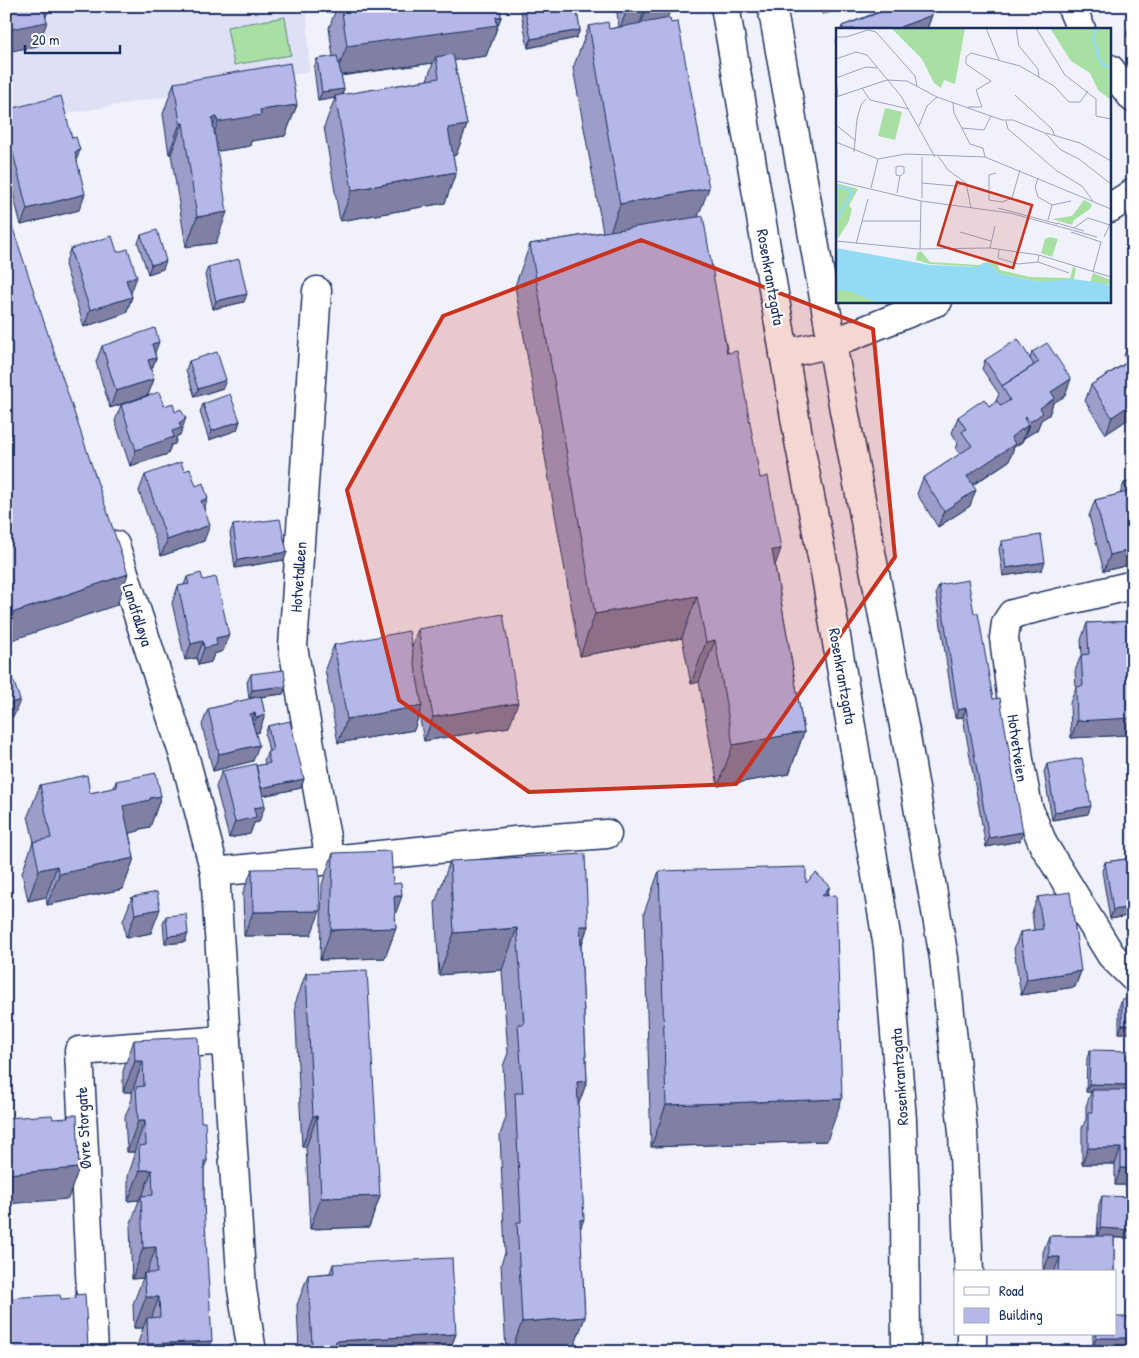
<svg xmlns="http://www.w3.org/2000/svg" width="1139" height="1358" font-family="'Patrick Hand',sans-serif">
  <rect width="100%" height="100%" fill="#f0f1fb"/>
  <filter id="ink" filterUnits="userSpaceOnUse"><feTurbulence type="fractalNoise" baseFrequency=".02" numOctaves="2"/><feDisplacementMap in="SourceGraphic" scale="10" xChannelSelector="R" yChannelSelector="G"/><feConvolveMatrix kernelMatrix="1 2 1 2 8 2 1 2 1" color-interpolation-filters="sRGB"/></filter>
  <g filter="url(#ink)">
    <path fill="#dee0f6" d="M6 6H307L309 72 54 116 6 127Z"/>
    <path fill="#a8dfa2" stroke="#628780" d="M285 17 291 55 234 65 227 27Z"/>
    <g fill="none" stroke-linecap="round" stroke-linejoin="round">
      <g stroke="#1b2f5e" stroke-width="31">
        <path id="street" d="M1071 6 1081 29
          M1110 69 1133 98
          M1110 208 1133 193
          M317 291 293 647 330 861
          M784 354 833 343 938 301
          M1133 585 1012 614 1006 623 1004 638 1019 760 1028 807 1043 844 1111 955 1133 977
          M215 872 515 841 607 834
          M94 1352 79 1051 226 1040"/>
      </g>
      <g stroke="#1b2f5e" stroke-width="31">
        <path id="secondary" d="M115 545 186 762 215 872 242 1289 252 1352"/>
      </g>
      <g stroke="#1b2f5e" stroke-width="31">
        <path id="primary" d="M725 6 799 441 826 577 888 947 902 1120 905 1202 906 1352
          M772 6 844 410 907 742 944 958 963 1132 969 1272
          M972 1334V1352"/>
      </g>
      <use href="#street" stroke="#fff" stroke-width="28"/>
      <use href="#secondary" stroke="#fff" stroke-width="28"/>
      <use href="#primary" stroke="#fff" stroke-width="28"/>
    </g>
    <path fill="#9c9dc8" stroke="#1b2f5e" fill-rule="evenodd" d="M335 6H500L501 17 490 47 489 48 486 56 454 60 467 125 456 155 453 156 456 172 445 203 340 221 324 127 335 98 318 101 314 68 317 59 333 57 329 28 336 9ZM433 63 427 80 342 95 344 89 341 76Z
      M520 6H576L580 30 576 38 528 48Z
      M616 6H672L667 18 698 217 775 566 804 732 789 774 718 786 699 682 691 684 682 638 580 656 515 286 530 244 603 232 573 68 589 26 609 29 619 27Z
      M820 6H839L837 11 822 14Z
      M877 6H943L930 11 932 15 927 29H841L842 26 878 12 877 8Z
      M1133 18V42L1126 35Z
      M838 37V47L836 42Z
      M174 83 297 105 285 136 251 141 250 146 217 151 216 243 186 247 171 154H169L163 114Z
      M6 110 77 159 79 210 21 225 6 166Z
      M141 235 163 269 148 274 138 243Z
      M70 249 117 252 131 293V294L132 297 126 313 84 327 65 265Z
      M208 267 244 302 213 309 205 275Z
      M1133 338V416L1106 434 1085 401 1091 385 1127 362 1124 356 1130 340Z
      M102 346 155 353 156 358 151 371 154 379 148 395 110 408 96 362Z
      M1032 352 1065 396 1053 403 1049 415 1041 420 1037 430 1024 438 1022 442 1014 447 1009 461 973 485 970 506 938 527 917 494 923 478 960 454 956 449 958 443 952 433 958 417 989 406 996 401 999 394 982 369 985 360 1030 359Z
      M189 361 223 388 195 397 186 370Z
      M203 404 240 421 237 430 209 440 200 412Z
      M121 405 164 406 180 435 177 436 175 444 171 445 168 454 130 466 115 421Z
      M184 471 204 509V541L161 556 139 491 145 475Z
      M1133 481V564L1104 571 1089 516 1095 500 1120 494 1124 483Z
      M233 525 287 552 284 560 235 568 230 533Z
      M1002 541 1042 570 1003 576 999 549Z
      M187 577 203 580 229 635 223 651 214 654 211 662 198 665 197 658 185 660 172 603 178 586 184 585Z
      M939 585 993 699 1020 841 986 847 963 717 955 718 936 593Z
      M1133 621V722L1129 732H1127V735L1071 738 1070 703 1076 687 1075 671 1081 655H1082L1081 640 1087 623Z
      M418 629 509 727 424 741 419 714 414 730 338 743 325 669 334 645 412 646Z
      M251 674 286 686 283 694 261 697 265 715 259 732 256 733 253 761 213 771 202 725 208 709 258 697 249 698 247 682Z
      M268 726 304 779 301 788 262 796 259 822 254 823 250 834 229 838 216 787 222 771 256 766 265 764 264 760 267 752 269 751 265 734Z
      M1047 764 1088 814 1052 820 1044 772Z
      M116 781 161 796 150 827 140 829 139 831 129 833 134 858 123 889 47 905 46 897 28 901 22 873 33 842H34L28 816 40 785 90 793 114 788Z
      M333 853 395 914 396 928 385 958 320 960 322 884Z
      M1133 858V915L1110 919 1102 871 1105 862Z
      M450 861 588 926 581 947 587 1081 578 1105 580 1230 585 1317 572 1352H506L501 1264 505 1253 500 1135 506 1117 503 1066 508 1053 502 970 439 975 435 903Z
      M252 869 311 935 244 936 243 893Z
      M659 871 830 886 827 895V1141L651 1147 644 913Z
      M132 897 151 933 126 938 123 921Z
      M1038 897 1081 971 1075 987 1021 995 1014 949 1020 932 1034 930 1032 913Z
      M166 916 185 942 165 944 163 924Z
      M306 973 380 1196 369 1227 310 1229 306 1147H302L295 1004Z
      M1122 999 1133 1033H1119V1007Z
      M134 1040 201 1122 207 1161 204 1168V1205L208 1352H136V1349L143 1328H134L133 1304 143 1278 132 1279 130 1226 139 1200 128 1201V1176L134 1158V1152H127L125 1117 132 1099V1092H123V1071Z
      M1090 1050 1131 1085 1129 1090H1133V1185H1115V1164H1082V1128L1086 1119V1106L1091 1092H1086L1087 1058Z
      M1102 1196 1131 1238H1114V1272H1043V1252L1049 1236H1097L1099 1204Z
      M333 1264 456 1334 449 1352H299L297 1305 308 1275 330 1273Z
      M1093 1334H1115L1129 1338 1126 1346H1093Z"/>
    <path fill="#7f80a3" stroke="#1b2f5e" d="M48 6H50L44 22H47L38 46 6 52V30L43 7Z
      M628 6H646L639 26 620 29Z
      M648 6H672L666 21 639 30Z
      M824 6H839L837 11 822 14Z
      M922 6H943L919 15Z
      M932 15 927 29H899L900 27Z
      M501 17 490 47 489 48 486 56 437 63 436 57 433 63 335 76 347 46Z
      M580 30 576 38 528 48 531 39Z
      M344 89 341 97 335 96V98L318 101 322 92Z
      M297 105 285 136 251 141 250 146 207 153 218 122 260 110Z
      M217 117 206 148 212 118Z
      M180 123H183L171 154H169Z
      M467 125 456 155 437 159 448 128Z
      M80 150 74 167 75 152Z
      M456 172 445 203 340 221 352 190Z
      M709 188 693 230 605 246 620 204Z
      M85 194 79 210 21 225 27 209Z
      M227 212 216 243 186 247 197 217Z
      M166 261 163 269 148 274 151 265Z
      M137 277 131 293 120 297 126 280Z
      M247 294 244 302 213 309 216 301Z
      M132 297 126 313 84 327 90 310Z
      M159 342 153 358 152 344Z
      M156 358 150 374 148 360Z
      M154 379 148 395 110 408 116 391Z
      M1071 379 1065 396 1053 403 1049 415 1041 420 1037 430 1024 438 1030 422 1051 392Z
      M226 380 223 388 195 397 198 389Z
      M1133 403V416L1106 434 1112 417Z
      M1026 416 1022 430 1028 425 1022 442 1014 447 1009 461 961 492 967 476 1011 437 1024 418Z
      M186 418 180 435 177 436 175 444 171 445 168 454 130 466 136 450 172 431 179 423Z
      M240 421 237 430 209 440 212 431Z
      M976 490 970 506 938 527 944 511Z
      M208 498 202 515 201 501Z
      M210 525 204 541 161 556 167 540Z
      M781 549 766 591 772 550Z
      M1133 549V564L1104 571 1110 555Z
      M287 552 284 560 235 568 238 560Z
      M1045 562 1042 570 1003 576 1006 568Z
      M128 574 117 605 6 642V615Z
      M697 596 682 638 580 656 595 614Z
      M229 635 223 651 214 654 211 662 198 665 204 648 216 638Z
      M715 640 699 682 691 684 706 642Z
      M203 641 197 658 185 660 191 644Z
      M286 686 283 694 249 698 252 690Z
      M20 700 14 716 6 719V705Z
      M518 703 509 727 424 741 433 717Z
      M422 706 414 730 338 743 347 719Z
      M966 708 963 717 955 718 958 710Z
      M255 713 249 730 250 714Z
      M265 715 259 732 250 734 256 718Z
      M1133 716V722L1129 732H1127V735L1071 738 1077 721Z
      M804 732 789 774 718 786 733 745Z
      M259 745 253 761 213 771 219 754Z
      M304 779 301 788 253 798 256 789Z
      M161 796 150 827 140 829 139 831 112 837 123 806 150 798Z
      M265 806 259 822 254 823 250 834 229 838 235 822 254 808Z
      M1091 806 1088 814 1052 820 1055 812Z
      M1023 832 1020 841 986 847 989 838Z
      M134 858 123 889 47 905 59 874Z
      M57 866 46 897 28 901 39 870Z
      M830 886 815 928 822 896Z
      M394 896H402L391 926Z
      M1133 907V915L1110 919 1113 910Z
      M160 909 151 933 126 938 135 914Z
      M320 911 311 935 244 936 253 912Z
      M580 926H588L573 968Z
      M396 928 385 958 320 960 331 930Z
      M517 928 502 970 439 975 454 933Z
      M188 934 185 942 165 944 168 936Z
      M1081 971 1075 987 1021 995 1027 979Z
      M1122 1025H1133V1033H1119Z
      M135 1061H143L132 1092H123Z
      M587 1081 572 1123 577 1082Z
      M1089 1084 1131 1085 1128 1093 1092 1090 1091 1092H1086Z
      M842 1099 827 1141 651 1147 666 1105Z
      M313 1116H317L306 1147H302Z
      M138 1121H145L134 1152H127Z
      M1088 1148H1121L1115 1164H1082Z
      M79 1168 68 1199 6 1204V1174Z
      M1121 1168H1133V1185H1115Z
      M140 1170H152L141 1199V1196L139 1200 128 1201Z
      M380 1196 369 1227 310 1229 321 1198Z
      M584 1219 569 1261 580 1220Z
      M1100 1228 1133 1230V1232L1131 1238 1097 1237Z
      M156 1247 145 1278 144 1273 143 1278 132 1279 143 1248Z
      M1049 1257H1060L1054 1272H1043Z
      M146 1297H159L148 1328 147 1318 143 1328H134Z
      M585 1317 572 1352H511L522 1322Z
      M456 1334 449 1352H309L312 1345 336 1341Z
      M1096 1338H1129L1126 1346H1093Z
      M212 1341 208 1352H145L148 1344Z
      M88 1347 86 1352H36V1350Z"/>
    <path fill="#b5b7e9" stroke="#1b2f5e" d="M6 6H48L43 7 47 22 6 30Z
      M341 6H500L501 17H496L497 25 347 46Z
      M524 6H576L580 30 531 39Z
      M888 6H928L932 15 900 27 901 29H843L842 26 889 9Z
      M670 18 671 23 678 22 709 188 620 204 589 26 608 22 609 29Z
      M453 54 467 125 448 128 456 172 352 190 335 96 439 78 436 57Z
      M337 56 344 89 322 92 317 59Z
      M290 63 297 105 260 110 261 115 218 122 217 117 212 118 227 212 197 217 183 123H180L174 83Z
      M61 96 72 138 76 137 80 150 75 152 85 194 27 209 6 125V110Z
      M6 208 128 574 6 615Z
      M703 216 727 353 737 351 760 478 768 476 781 549 772 550 804 732 733 745 715 640 706 642 697 596 595 614 530 244Z
      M157 230 166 261 151 265 141 235Z
      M112 236 117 252 128 249 137 277 126 280 132 297 90 310 70 249Z
      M239 259 247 294 216 301 208 267Z
      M155 328 159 342 152 344 156 358 148 360 154 379 116 391 102 346Z
      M1133 338V345L1130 340Z
      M1018 339 1034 365 1002 386 985 360Z
      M1047 343 1071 379 1051 392 1055 398 1040 408 1043 413 1030 422 1026 416 1024 418 1028 425 1011 437 1015 444 967 476 976 490 944 511 923 478 972 446 962 432 966 429 958 417 984 399 989 406 997 401 1001 406 1010 400 1002 386 1039 362 1032 352Z
      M217 352 226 380 198 389 189 361Z
      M1133 359V403L1112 417 1091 385Z
      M159 392 164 406 173 403 175 412 180 409 186 418 179 423 181 428 172 431 174 437 136 450 121 405Z
      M230 394 240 421 212 431 203 404Z
      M181 462 184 471 190 469 196 486 203 483 208 498 201 501 210 525 167 540 145 475Z
      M1133 481V549L1110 555 1095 500 1127 492 1124 483Z
      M280 519 287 552 238 560 233 525Z
      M1041 535 1045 562 1006 568 1002 541Z
      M201 573 203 580 216 577 229 635 216 638 217 645 204 648 203 641 191 644 178 586 189 584 187 577Z
      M968 580 974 613H978L993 699 1000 698 1023 832 989 838 966 708 958 710 939 585Z
      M503 614 518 703 433 717 418 629Z
      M1133 621V716H1132V718L1077 721 1076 687 1083 686 1081 655 1089 654 1087 623Z
      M409 631 422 706 347 719 334 645Z
      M6 659 20 700 6 705Z
      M284 670 286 686 252 690 251 674Z
      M261 696 265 715 256 718 255 713 250 714 259 745 219 754 208 709Z
      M290 721 304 779 261 788 256 766 270 763 267 752 273 750 268 726Z
      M1082 758 1091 806 1055 812 1047 764Z
      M256 764 265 806 254 808 256 817 235 822 222 771Z
      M156 773 161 796 150 798V800L123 806 134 858 59 874 57 866 39 870 33 842 51 838 40 785 87 775 90 793 117 787 116 781Z
      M391 851 393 884 401 883 402 896H394L396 928 331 930 333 853Z
      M585 854 588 926H580L587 1081 577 1082 584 1219 580 1220 585 1317 522 1322 517 1222H521L515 1093H523L518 1024H524L517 928 454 933 450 861Z
      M1133 858V907L1113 910 1105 862Z
      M806 867V883L816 873 830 886 822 896 836 895 842 1099 666 1105 659 871Z
      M319 868 320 911 253 912 252 869Z
      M157 892 160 909 135 914 132 897Z
      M1070 892 1081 971 1027 979 1020 932 1043 929 1038 897Z
      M186 914 188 934 168 936 166 916Z
      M367 970 380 1196 321 1198 317 1116H313L306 973Z
      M1122 999H1133V1025H1122Z
      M198 1037 201 1122H205L207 1161H204V1205L212 1341 148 1344 147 1318 160 1317 159 1297H146L144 1273H157L156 1247 143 1248 141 1196 153 1195 152 1170H140L139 1146 146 1145 145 1121H138L136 1087 144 1086 143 1061H135L134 1040Z
      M1090 1050 1132 1051 1131 1085 1089 1084Z
      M1092 1090H1133V1168H1121V1148H1088V1112H1092Z
      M52 1115 53 1119 68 1118V1115H77L79 1168 6 1174V1118Z
      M1102 1196 1133 1197V1230L1100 1228Z
      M1049 1236H1114V1272H1059L1060 1257H1049Z
      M452 1258 456 1334 336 1341 335 1344 312 1345 308 1275 334 1273 333 1264Z
      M85 1294 88 1347 36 1350V1352H6V1298L60 1295 61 1299 76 1298 75 1295Z
      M1115 1317H1130L1129 1338H1096V1334H1115Z"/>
  </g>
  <path fill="#c8321e" fill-opacity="0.2" stroke="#c8321e" stroke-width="4" stroke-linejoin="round" d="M641 240 873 329 895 557 736 784 529 792 399 700 347 490 443 316Z"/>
  <g text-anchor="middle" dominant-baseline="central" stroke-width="4.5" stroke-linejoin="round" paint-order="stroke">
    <g font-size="16" fill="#1b2f5e" stroke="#fff">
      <text transform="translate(771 277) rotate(80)">Rosenkrantzgata</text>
      <text transform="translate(298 577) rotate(-86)">Hotvetalleen</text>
      <text transform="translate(138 615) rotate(72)">Landfalløya</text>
      <text transform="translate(843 676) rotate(80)">Rosenkrantzgata</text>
      <text transform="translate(1018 748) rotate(82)">Hotvetveien</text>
      <text transform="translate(899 1077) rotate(-94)">Rosenkrantzgata</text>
      <text transform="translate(83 1128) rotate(-93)">Øvre Storgate</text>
    </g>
  </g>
  <g transform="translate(836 28)">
    <rect width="275" height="275" fill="#f0f1fb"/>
    <path d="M49 80 66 84 59 112 42 108ZM214 209 222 211 216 229 205 225 209 211Z" fill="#a8dfa2"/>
    <path d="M55 0H129L119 56 108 52 105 60 98 55 86 31ZM214 0H275V72L262 62 254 45 235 33Z" fill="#a8dfa2"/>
    <path d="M0 155 22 161 13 178 16 181 13 193 1 212ZM248 172 256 176 254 181 238 192 236 197 216 191 236 188ZM85 223 94 234 143 237 152 233 161 236 164 242 194 249 234 250 237 239 240 240 238 251 234 253 204 254 164 246 152 234 141 239 93 236 80 232 81 225ZM257 245 275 252V257L254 254ZM9 261 44 274 62 275H0V262Z" fill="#a8dfa2"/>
    <path d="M0 220 94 237 141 239 152 234 164 246 204 254 237 251 265 255 275 258V275L40 274 13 263 0 262Z" fill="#93dbf5"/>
    <path fill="none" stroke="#93dbf5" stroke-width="2.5" d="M260 0 257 12 262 22 261 27 266 36 275 40M0 158 13 161 16 165 0 192"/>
    <path fill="none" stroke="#9ba3bc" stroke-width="1" d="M150 0 163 32M180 0 183 18 202 41 203 50M200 0 229 47 260 71V88L275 91M0 9H10L32 2 40 4 79 48 81 58M0 31 20 24 31 27 65 68 99 129M0 50 30 39 41 40M0 51 2 68M26 60 34 72 73 81M179 67 216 101 219 108M0 69 51 52 71 53 101 69 166 92H177L209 105 225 122 243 131 275 156M117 75 118 85 134 116 147 120 149 129M132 79H146L140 62 155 53 130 36V29L135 25 184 38 218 58 233 74H244L252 63M170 93 172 101 221 143 246 158 257 173M0 97 20 113M83 98 91 78 101 69M126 100 148 102 155 88M210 105 244 115 275 133M0 114 42 131 70 126 149 129 275 181M18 124 21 91 25 77 30 71M102 128 112 142 130 155 135 180M160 145 153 147V172L166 174 176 170 184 142M64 148 68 145V139L64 138M202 150 199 159 202 169 216 177 212 192M0 153 85 173 174 185 261 209M86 155 119 158 130 155M35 160 42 131M61 165 64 148 60 147V139L64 138M86 170V129M216 177 235 173M162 180 222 196M26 193H84M221 195 248 203M238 200 252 190 274 197M124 204 155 213M235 204 265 214M268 209 275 194M0 213 82 221 154 220 203 227 275 249M20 216 32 171M154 220 159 198M84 221 85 173M163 222 162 230 182 236 202 234M203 227 202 234 233 245M257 244 265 214"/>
    <path fill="#c8321e" fill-opacity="0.15" stroke="#c8321e" stroke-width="2.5" d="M121 154 196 177 177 240 102 217Z"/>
    <rect width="275" height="275" fill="none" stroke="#1b2f5e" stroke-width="2.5"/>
  </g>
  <rect width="1139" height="1358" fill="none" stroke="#fff" stroke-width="25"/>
  <rect x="12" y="12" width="1114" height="1333" fill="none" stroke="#1b2f5e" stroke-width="2" filter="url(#ink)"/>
  <rect x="954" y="1270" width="162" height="65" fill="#ffffff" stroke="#a4acbf"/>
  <rect x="964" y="1287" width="25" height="8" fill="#ffffff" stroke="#a4acbf"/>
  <text x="999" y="1296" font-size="15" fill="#1b2f5e">Road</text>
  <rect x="964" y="1308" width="25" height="15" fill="#b5b7e9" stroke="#a4acbf"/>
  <text x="999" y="1320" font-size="15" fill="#1b2f5e">Building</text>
  <path d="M25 45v8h95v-8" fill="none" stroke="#1b2f5e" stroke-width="2.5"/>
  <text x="32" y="45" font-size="15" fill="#1b2f5e" stroke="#ffffff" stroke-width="4" paint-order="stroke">20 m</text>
</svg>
